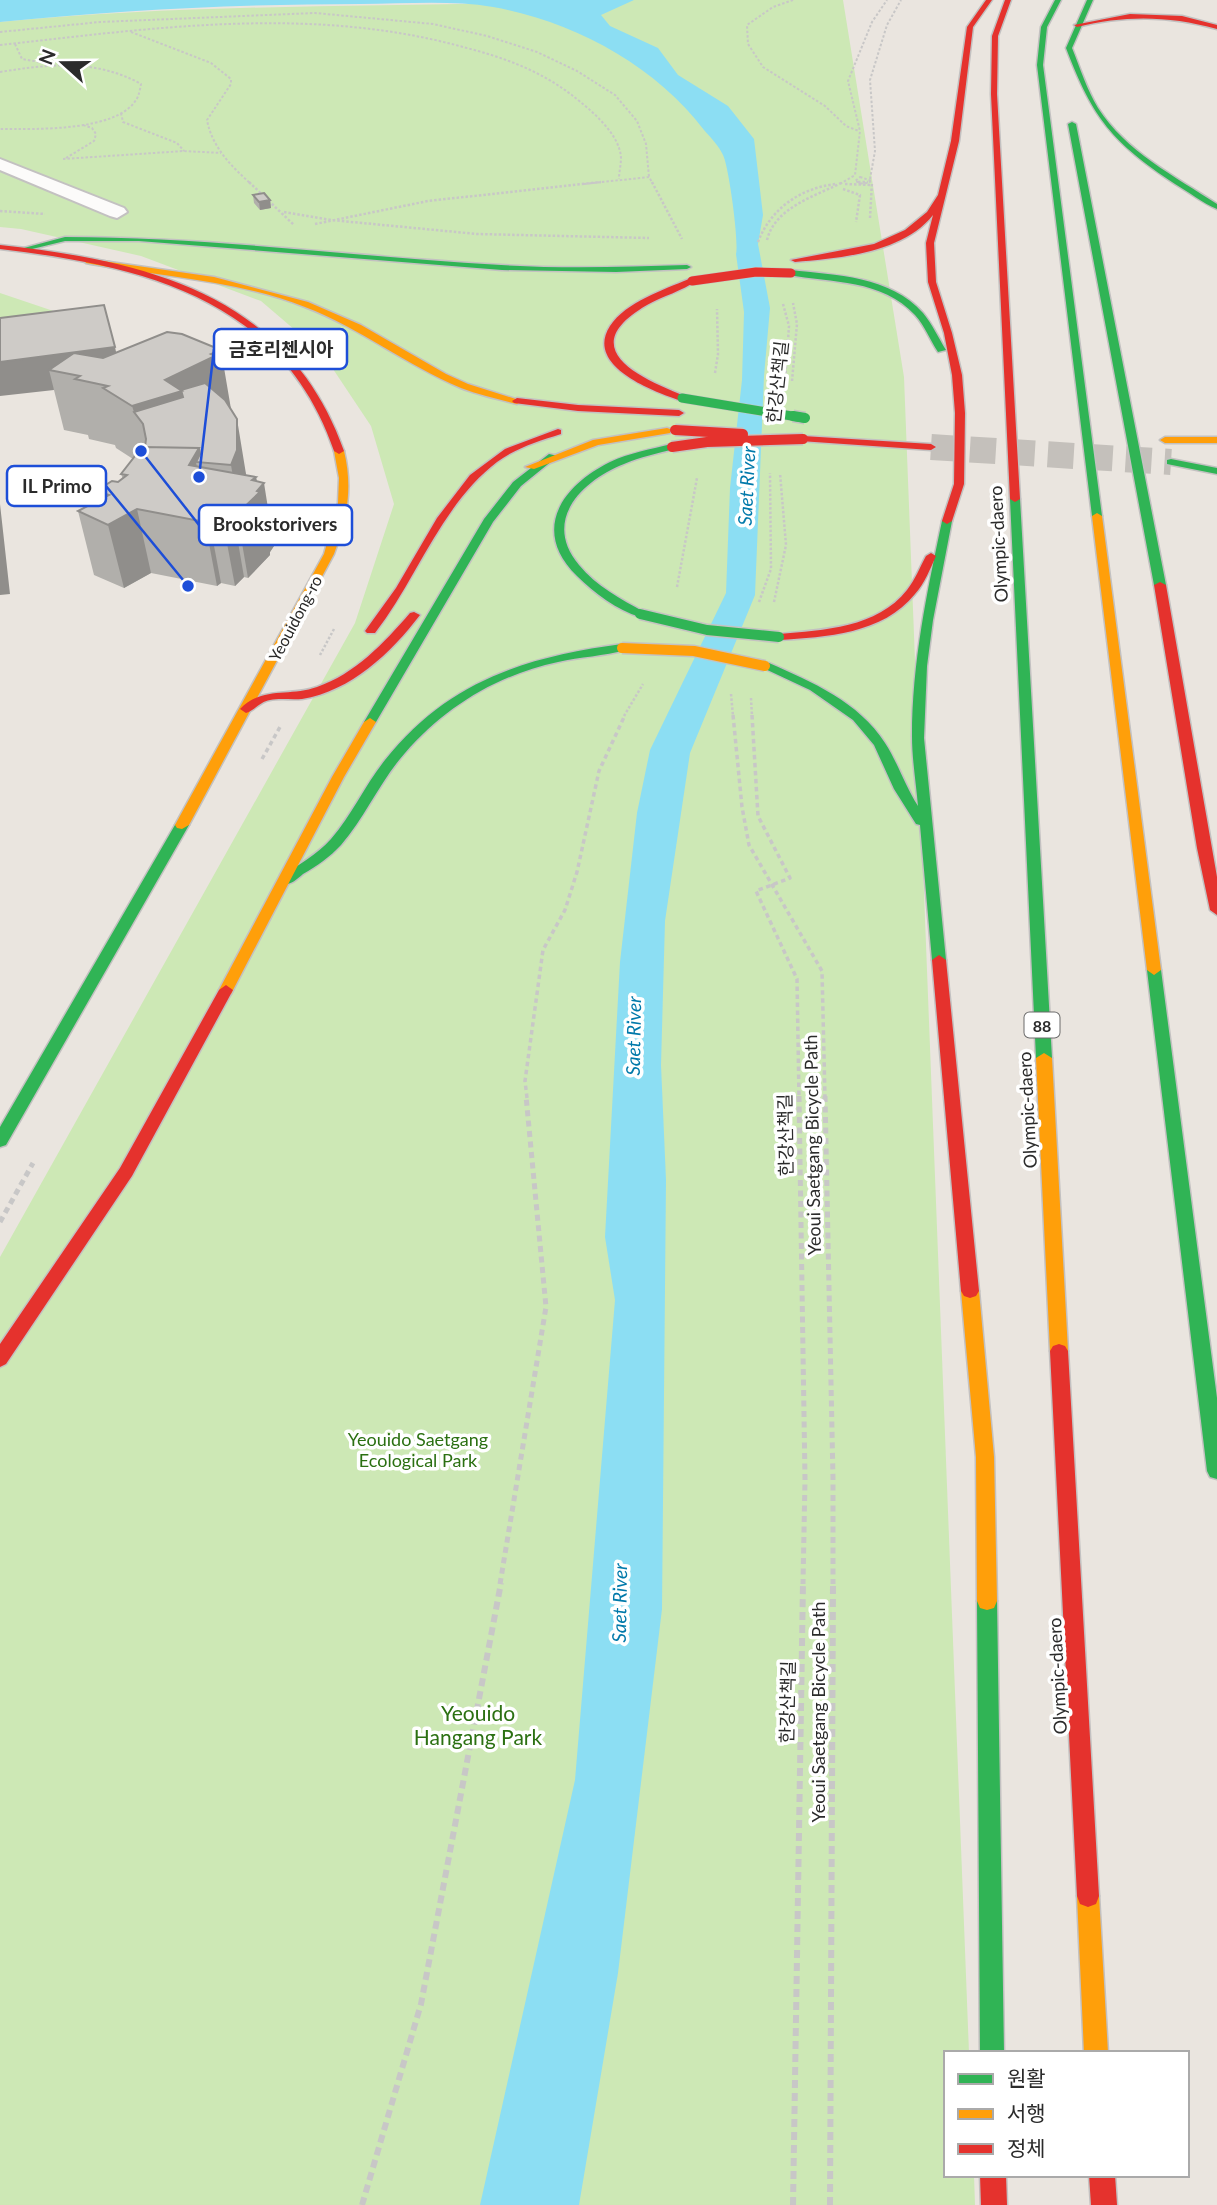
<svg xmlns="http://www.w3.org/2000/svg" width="1217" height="2205" font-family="Lato,'Noto Sans KR',sans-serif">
  <rect width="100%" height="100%" fill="#eae5df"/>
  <path fill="#cde8b5" d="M611 0H843L904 377 969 2053H946V2175H974L975 2205H0V1257L355 623 394 504 371 426 323 354 261 301 141 256 21 229 0 227V22C204 2 407 8 611 0Z
    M0 293 86 322 0 333Z"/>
  <path fill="#8cdef3" d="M0 0H634L601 15 610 26 658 48 678 75 728 106 754 139 763 215 758 244 770 308 764 376 755 595 690 753 665 921 661 1065 666 1180 662 1609 618 1973 579 2205H480L575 1780 615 1300 605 1237 620 962 637 813 650 750 726 593 730 488 742 380 744 312 736 254C739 243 729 167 723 155 719 146 710 137 704 130 655 65 573 21 493 7 450 0 404 4 360 4 240 4 120 10 0 22Z"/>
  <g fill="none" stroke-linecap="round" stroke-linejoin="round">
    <path stroke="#c4c0bb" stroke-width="26" stroke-dasharray="26 13" stroke-linecap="butt" d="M931 447 1171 462"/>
    <g stroke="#c3c1c1" stroke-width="4">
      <path id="street" d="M0 159 124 208 127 212 117 218 110 216 0 170Z"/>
    </g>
    <g stroke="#c3c1c1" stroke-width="3">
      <path id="fast" d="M1055 0H1061L1047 27 1043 65 1102 516 1097 519 1092 516 1037 65 1041 27Z
        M1087 0H1093L1072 48C1080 68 1087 90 1098 108 1125 151 1176 177 1217 204V209C1202 203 1189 192 1175 184 1112 142 1093 119 1066 48Z
        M1072 122 1076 124 1166 585 1160 588 1154 585 1068 124Z
        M65 237C211 237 355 257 501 265 563 269 625 267 687 265L691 267 687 269 616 272 502 270 139 241H65L28 250 24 248Z
        M791 270C835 275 891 276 923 313 932 324 938 337 946 350L938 352C930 340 925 326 915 315 882 279 832 283 788 275L787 273Z
        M672 444 677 447 675 449C658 453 640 457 624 464 581 481 542 521 579 565 596 586 621 599 644 612V616L640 617C617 610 594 593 577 576 531 531 561 486 610 462 629 453 651 449 672 444Z
        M549 454 558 456 521 486 493 522 376 722 370 726 366 725 364 722 484 519 513 482Z
        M1171 459 1217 468V474L1167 464V460Z
        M1015 496 1020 499 1052 1058 1044 1063 1036 1058 1010 499Z
        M947 518 952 521 933 620 927 666 924 738 946 960 939 965 932 960 920 825 916 824 894 789 874 745 853 720 810 690 759 666 761 663H769C812 682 859 702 885 743 898 763 905 786 918 806 916 783 912 759 912 736 912 663 927 592 942 521Z
        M622 644 628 648 626 650C604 656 580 657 558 662 497 675 445 707 405 753 380 781 366 816 341 845 330 857 317 866 303 874 296 880 290 886 280 884L278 881 280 878C297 865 317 855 331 839 352 815 365 785 385 760 448 681 525 657 622 644Z
        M182 821 189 825 6 1145 0 1147V1127L175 825Z
        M1154 965 1161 970 1217 1398V1479L1210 1477 1207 1471 1147 970Z
        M987 1592 994 1594 997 1601 1004 2053H980L977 1601 980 1594Z"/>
    </g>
    <g stroke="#c3c1c1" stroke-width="3">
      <path id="slow" d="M89 259 214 277 308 302 361 325 446 374 468 384 522 401 517 404C498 399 479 395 461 388 406 365 360 328 305 307 234 279 159 277 86 263L85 261Z
        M667 428 670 429V433L598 445 534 469 525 467 593 440Z
        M1217 437V443H1165L1160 440 1165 437Z
        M339 448 344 451C353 488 347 519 334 554L189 825 182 829 177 828 175 825 324 554 338 503 339 478 334 451Z
        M1097 513 1102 516 1161 970 1154 975 1147 970 1092 516Z
        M370 718 376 722 344 777 233 990 231 994H221L219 990 332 777 364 722Z
        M1044 1053 1052 1058 1068 1351 1065 1356 1059 1358 1053 1356 1050 1351 1036 1058Z
        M970 1284 976 1286 979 1291 994 1457 997 1601 994 1608 987 1610 980 1608 977 1601 976 1457 961 1291 964 1286Z
        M1088 1885 1096 1888 1099 1896 1108 2053H1084L1077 1896 1080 1888Z"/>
    </g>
    <g stroke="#c3c1c1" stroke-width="3">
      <path id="jam" d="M986 0H992L973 27 959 141 934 243 936 282 952 333 962 375 965 413 964 484 952 521 947 524 942 521 954 484 955 413 952 375 944 333 928 282 926 243 933 215C903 253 840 258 795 262L791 260 874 244 905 230 927 212 938 195 951 141 967 27Z
        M1005 0H1011L998 36 997 94 1020 499 1015 502 1010 499 991 94 992 36Z
        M1130 14 1182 16 1217 25V29C1169 16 1126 15 1077 27L1074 25Z
        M0 245C148 261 289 295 344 451L339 454 334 451C282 299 144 266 0 249Z
        M689 279 696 281C682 291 663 296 647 305 573 348 639 378 685 396L687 398 682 401C654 392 584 366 610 326 626 302 663 290 689 279Z
        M517 398 578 405 679 410 684 413 679 416 578 411 514 403 512 401Z
        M558 429 561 430V434C539 441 516 448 497 462 441 505 417 579 375 633H367L365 631 396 588 437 518 470 475 505 449Z
        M803 436 931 444 936 447 931 450 800 441V437Z
        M931 553 936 556C930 569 925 583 915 594 883 634 826 637 779 640L773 637 779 634C824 630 877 628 907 590 915 580 920 567 926 556Z
        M1160 582 1166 585 1217 877V915L1210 910 1197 848 1154 585Z
        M414 612 420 615C391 653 351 691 302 699 291 700 280 698 270 700 261 701 255 710 246 713L240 709C262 686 289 697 317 687 355 674 384 643 410 613Z
        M939 955 946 960 979 1291 976 1296 970 1298 964 1296 961 1291 932 960Z
        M226 985 233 990 132 1176 6 1364 0 1367V1344L120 1168 219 990Z
        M1059 1344 1065 1346 1068 1351 1099 1896 1096 1904 1088 1907 1080 1904 1077 1896 1050 1351 1053 1346Z
        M980 2175H1006L1007 2205H981Z
        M1089 2175H1115L1117 2205H1091Z"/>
    </g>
    <path stroke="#c8c7c7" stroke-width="2" stroke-dasharray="2.5 2" stroke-linecap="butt" d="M793 0 773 7 747 25 748 44 763 67 825 106 846 126 859 131
      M0 32 100 22 315 13 433 24 487 36 537 52 577 71 615 95 637 121 646 144 649 177
      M131 32 211 63 231 79V84L207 120C212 147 231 166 251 184
      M15 44 22 59 46 63
      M0 45C154 28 311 5 463 47 503 57 541 71 573 96 591 110 620 134 621 158 621 165 619 172 619 179
      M0 72C49 64 96 59 141 84 140 89 139 96 136 100 116 132 34 129 0 129
      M121 113 123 122 177 143 184 151
      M66 158 94 141 96 134 92 128 83 125
      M63 159 184 151 221 153
      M860 177 872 181 863 184 855 181Z
      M870 179 875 151 870 80 887 25 901 0
      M584 184 649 177 653 184
      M840 184 855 175 860 131 848 81 872 22 887 0"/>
    <path stroke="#c8c7c7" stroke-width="2.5" stroke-dasharray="2.5 2" stroke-linecap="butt" d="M249 182 294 225
      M652 182 682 239
      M858 182H868
      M845 184 872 185
      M843 189 860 195 856 222
      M0 211 45 214
      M284 212 331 220 477 234 649 238
      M870 218 872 182
      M315 224 428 201 601 182
      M767 240C775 207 816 196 843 182
      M758 242C771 208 801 188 836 184
      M783 304 789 326 785 382
      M715 373 718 354 717 309
      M792 381 797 324 793 303
      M677 587 697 478
      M759 602 771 569 770 473
      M774 602 786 545 780 473
      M320 655 334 629
      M731 694 733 716
      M751 698 752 716
      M624 716 643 684"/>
    <path stroke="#c8c7c7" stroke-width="3.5" stroke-dasharray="4.5 3.5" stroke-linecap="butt" d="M733 715 742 807 749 845 822 971 825 1098
      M752 715 758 816 790 878 756 891 797 979 799 1098
      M262 759 280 727
      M527 1098 525 1081 543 950 565 910 577 872 599 771 625 715"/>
    <path stroke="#c8c7c7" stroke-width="5" stroke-dasharray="6 4.5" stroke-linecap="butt" d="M799 1096 805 1479 803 1584
      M825 1096 833 1479V1584
      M0 1222 33 1163
      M500 1584 546 1307 526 1096"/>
    <path stroke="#c8c7c7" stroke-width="6" stroke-dasharray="8 5" stroke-linecap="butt" d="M362 2205 421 2004 501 1583
      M793 2205 803 1583
      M830 2205 833 1583"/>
    <use href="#street" fill="#fcfbfa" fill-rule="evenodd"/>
    <use href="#fast" fill="#30b455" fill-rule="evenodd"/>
    <use href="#slow" fill="#ff9f0a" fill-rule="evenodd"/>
    <use href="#jam" fill="#e5322d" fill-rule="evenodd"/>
    <g stroke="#c5c3c1" stroke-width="10" stroke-linecap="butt">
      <path id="fast-bridge-far1" d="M682 398 804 418"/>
    </g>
    <g stroke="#c5c3c1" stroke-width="13" stroke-linecap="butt">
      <path id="fast-bridge" d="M793 416 805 418
        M640 614 707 630 779 637"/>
    </g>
    <g stroke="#c5c3c1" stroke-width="13" stroke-linecap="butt">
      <path id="slow-bridge" d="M622 648 694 651 765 666"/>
    </g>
    <g stroke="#c5c3c1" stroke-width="10" stroke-linecap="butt">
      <path id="jam-bridge-far1" d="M692 281 756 272 791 273"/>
    </g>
    <g stroke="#c5c3c1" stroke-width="13" stroke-linecap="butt">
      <path id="jam-bridge" d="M675 430 743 434
        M672 447 707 442 803 439"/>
    </g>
    <use href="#fast-bridge-far1" stroke="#30b455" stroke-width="9"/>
    <use href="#fast-bridge" stroke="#30b455" stroke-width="10"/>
    <use href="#slow-bridge" stroke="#ff9f0a" stroke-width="10"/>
    <use href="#jam-bridge-far1" stroke="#e5322d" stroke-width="9"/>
    <use href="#jam-bridge" stroke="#e5322d" stroke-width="10"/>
  </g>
  <path fill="#b1afab" d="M253 195 270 200 271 208 260 210 254 203Z
    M0 318 116 352 231 409 246 476 256 477 274 546 270 552V555L248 578 244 577 235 586 221 583 217 586 151 573 124 588 94 575 78 511 98 500 96 491 118 482 123 479 121 474 133 459 116 448 115 445 89 439 88 435 64 430 54 390Z"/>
  <path fill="#908e8b" d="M270 200 271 208 260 210 259 202Z
    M115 347 122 381 80 376 49 370 54 390 0 396V362Z
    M221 350 231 409 143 424 134 412 132 406 165 380Z
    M237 419 246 474 247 505 252 480 256 477 258 490 264 483 274 546 270 552V555L248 578 237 514 239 512 231 465Z
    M199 448 202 462H196L206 518 189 465Z
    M0 504 10 594 0 595Z
    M137 509 151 573 124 588 108 525Z
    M233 513 244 577 235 586 223 522Z
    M209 519 221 583 217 586 205 522Z"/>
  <path fill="#cecbc7" stroke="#908e8b" stroke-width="2" d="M264 193 270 200 259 202 253 195Z
    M104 305 115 347 0 362V318Z
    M167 332 182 334 221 350 211 354 215 356 165 380 182 391 132 406 103 388 108 386 75 379 80 376 49 370 74 353 103 358Z
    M205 383 225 400 237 419V450L231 465 196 462 200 454 199 448 145 447 146 439 143 424 134 412 183 397 181 390Z
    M142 447 199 448 189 465 256 477 252 480 264 483 257 491 260 492 237 514 233 513 223 522 209 519 205 522 137 509 108 525 78 511 109 495 96 491 112 481 118 482 127 475 121 474Z"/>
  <g text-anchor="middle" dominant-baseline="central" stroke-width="7" stroke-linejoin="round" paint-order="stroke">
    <g font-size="16" fill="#2b2b2b" stroke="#fff">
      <text transform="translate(295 618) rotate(-62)">Yeouidong-ro</text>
    </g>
    <rect fill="#fff" stroke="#6b6b6b" stroke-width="2" x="1024.5" y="1012.5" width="35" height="25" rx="5"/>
    <g font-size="16" font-weight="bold" fill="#2b2b2b">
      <text x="1042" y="1025">88</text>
    </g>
    <g font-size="18" fill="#2b2b2b" stroke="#fff">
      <text transform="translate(777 382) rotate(-84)">한강산책길</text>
      <text transform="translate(998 544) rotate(-93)">Olympic-daero</text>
      <text transform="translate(1027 1110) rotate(-93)">Olympic-daero</text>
      <text transform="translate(785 1135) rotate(-91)">한강산책길</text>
      <text transform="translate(812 1145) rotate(-91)">Yeoui Saetgang Bicycle Path</text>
      <text transform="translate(1057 1676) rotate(-93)">Olympic-daero</text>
      <text transform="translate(787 1702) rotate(-89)">한강산책길</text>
      <text transform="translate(818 1712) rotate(-90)">Yeoui Saetgang Bicycle Path</text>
    </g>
    <g font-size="18" fill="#2b7012" stroke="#fff">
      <text x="418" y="1439">Yeouido Saetgang<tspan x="418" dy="21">Ecological Park</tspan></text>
    </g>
    <g font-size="19" font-style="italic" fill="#0079aa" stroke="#fff">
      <text transform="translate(746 486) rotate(-87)">Saet River</text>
      <text transform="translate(633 1036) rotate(-89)">Saet River</text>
      <text transform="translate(619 1603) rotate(-89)">Saet River</text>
    </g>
    <g font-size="21" fill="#2b7012" stroke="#fff">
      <text x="478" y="1712">Yeouido<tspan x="478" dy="24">Hangang Park</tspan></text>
    </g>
  </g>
  <path fill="none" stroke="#1d4ed8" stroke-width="2.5" d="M199 477L214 349M188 586L106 486M141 451L199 525"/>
  <g fill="#1d4ed8" stroke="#fff" stroke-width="2.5">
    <circle cx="199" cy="477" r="7"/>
    <circle cx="188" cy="586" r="7"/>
    <circle cx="141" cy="451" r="7"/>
  </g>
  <g fill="#fff" stroke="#1d4ed8" stroke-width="2.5">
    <rect x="214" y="329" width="133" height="40" rx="7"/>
    <rect x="7" y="466" width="99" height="40" rx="7"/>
    <rect x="199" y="505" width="153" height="40" rx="7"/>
  </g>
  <g font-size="19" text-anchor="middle" font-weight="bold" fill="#2b2b2b">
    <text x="281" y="356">금호리첸시아</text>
    <text x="57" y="493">IL Primo</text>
    <text x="275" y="531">Brookstorivers</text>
  </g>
  <rect x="944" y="2051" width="245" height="126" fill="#ffffff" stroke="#aaaaaa" stroke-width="2"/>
  <rect x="958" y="2074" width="35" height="10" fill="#30b455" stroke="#aaaaaa" stroke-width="2"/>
  <text x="1007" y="2086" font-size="21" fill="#2b2b2b">원활</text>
  <rect x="958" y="2109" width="35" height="10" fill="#ff9f0a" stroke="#aaaaaa" stroke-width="2"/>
  <text x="1007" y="2121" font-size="21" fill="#2b2b2b">서행</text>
  <rect x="958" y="2144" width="35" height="10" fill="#e5322d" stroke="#aaaaaa" stroke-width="2"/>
  <text x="1007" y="2156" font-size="21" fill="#2b2b2b">정체</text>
  <g transform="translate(63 63) rotate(291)" stroke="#ffffff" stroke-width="5" paint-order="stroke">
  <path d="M0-5L12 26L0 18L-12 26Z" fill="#2b2b2b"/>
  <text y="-10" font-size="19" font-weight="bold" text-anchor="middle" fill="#2b2b2b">N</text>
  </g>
</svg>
